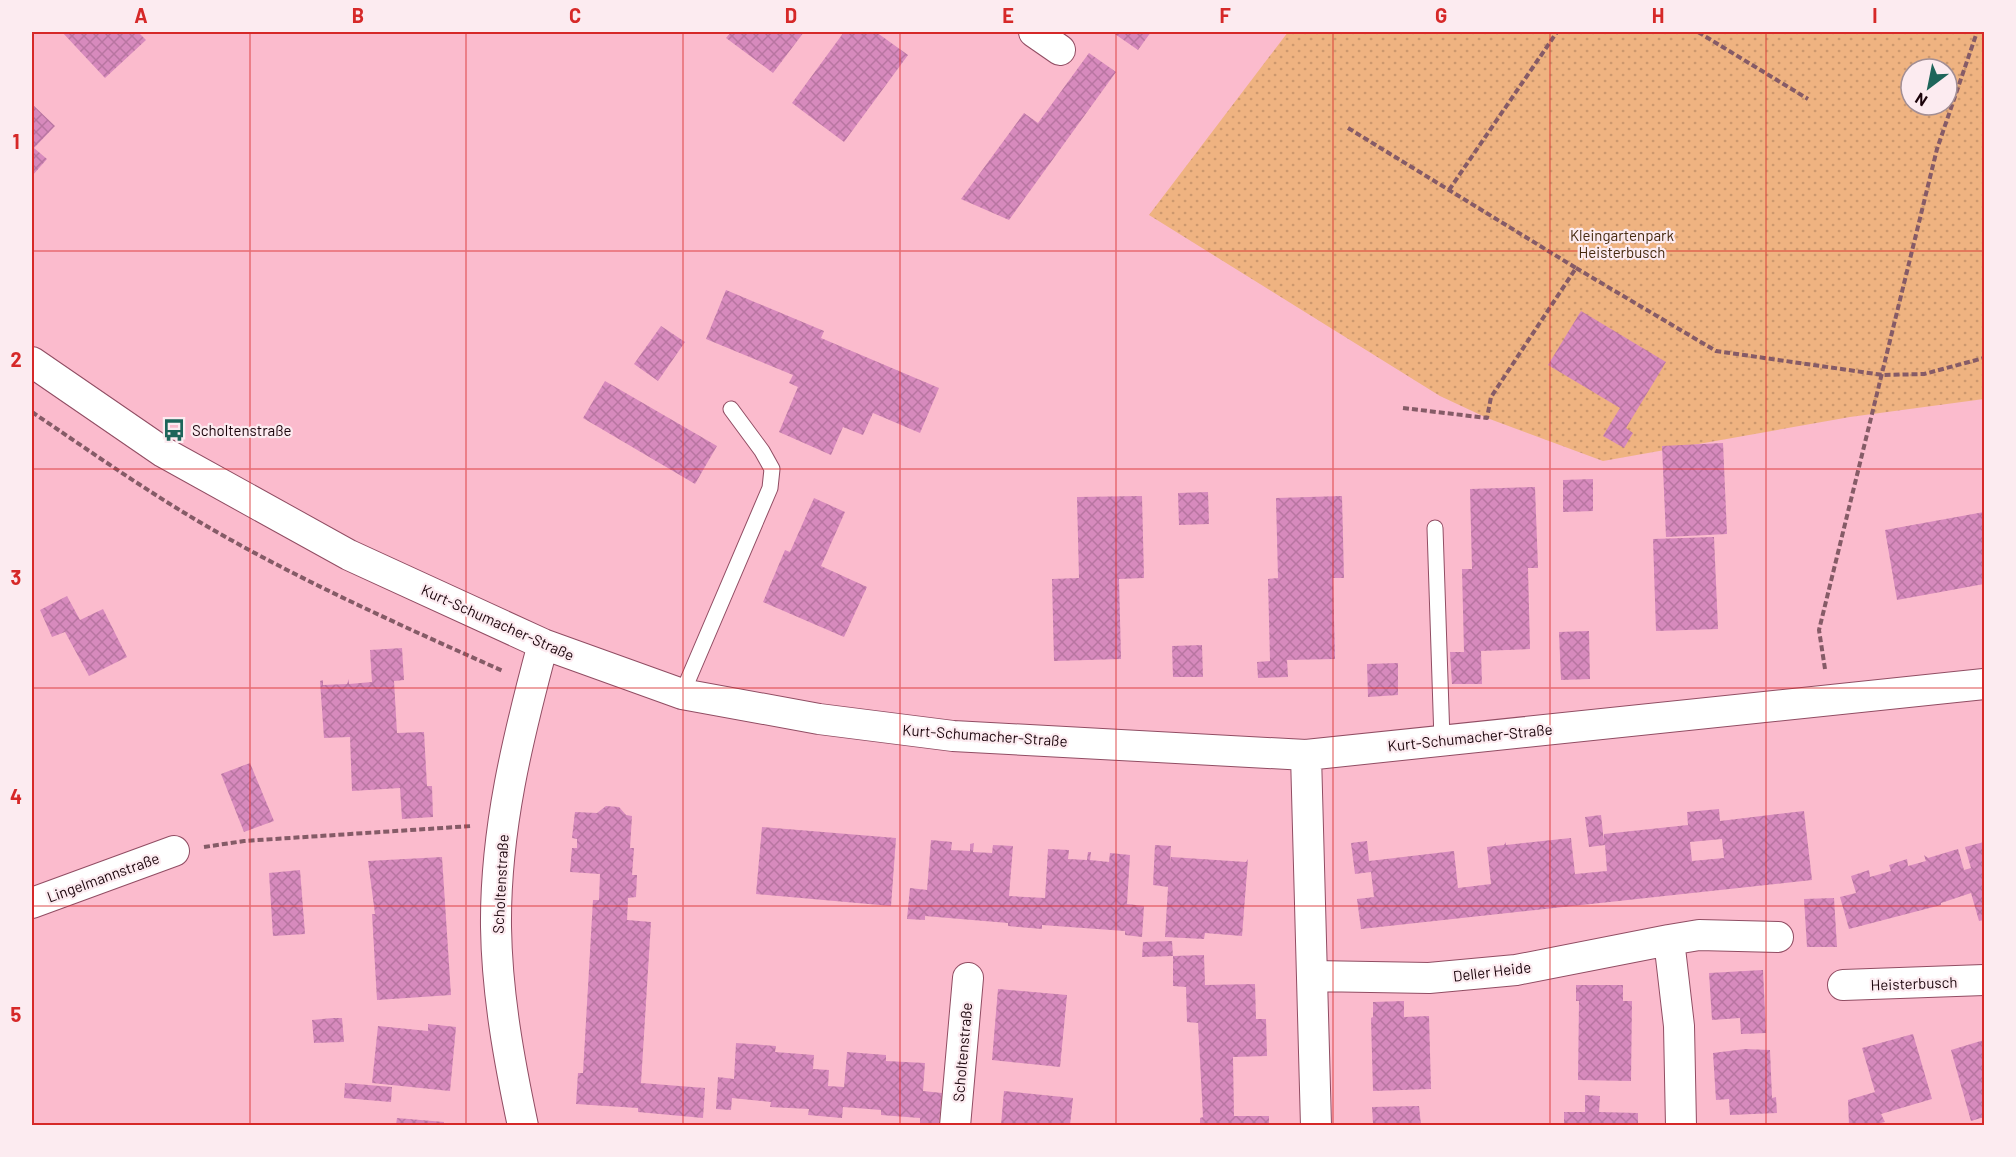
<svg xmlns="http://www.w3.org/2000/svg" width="2016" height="1157" font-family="Barlow,sans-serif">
  <defs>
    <pattern id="garden-dots" width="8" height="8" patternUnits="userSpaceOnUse" patternTransform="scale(1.5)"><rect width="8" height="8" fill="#efb381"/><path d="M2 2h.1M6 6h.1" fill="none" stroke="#cc986e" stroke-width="1.8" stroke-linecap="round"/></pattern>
    <pattern id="building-cross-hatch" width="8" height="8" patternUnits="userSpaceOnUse" patternTransform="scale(1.5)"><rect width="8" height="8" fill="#d78abd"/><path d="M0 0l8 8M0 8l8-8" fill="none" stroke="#b875a1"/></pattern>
  </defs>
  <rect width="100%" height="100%" fill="#fbbbcd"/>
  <path fill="url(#garden-dots)" fill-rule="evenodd" d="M1288 32H1984V399L1850 417 1603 461 1487 418 1440 396 1149 215ZM1911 69H1947V105H1911Z"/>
  <path fill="url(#building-cross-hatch)" fill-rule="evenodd" d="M62 32H138L146 40 105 78Z
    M731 32H804L773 73 726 38Z
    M844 32H876L908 55 844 142 792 103Z
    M1112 32H1151L1138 50Z
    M1089 53 1116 72 1009 220 961 199 1024 113 1038 123Z
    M32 104 55 126 34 148 47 159 32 176Z
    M726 290 824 331 821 338 939 388 920 433 873 413 863 435 843 427 831 455 779 432 798 387 789 383 793 375 706 339Z
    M1581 311 1666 362 1626 428 1633 433 1624 448 1603 436 1620 408 1548 365Z
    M661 326 685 342 658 381 634 364Z
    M605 381 717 446 695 484 583 418Z
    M1723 443 1727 534 1666 537 1662 446Z
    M1593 479V511L1563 512V480Z
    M1535 487 1538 568H1528L1530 649 1481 651 1482 684H1452L1450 652H1464L1462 569H1472L1470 489Z
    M1208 492 1209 524 1179 525 1178 493Z
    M1142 496 1144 578 1119 579 1121 659 1054 661 1052 579 1079 578 1077 497Z
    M1342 496 1344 578H1333L1335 659 1287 660 1288 677 1258 678 1257 662 1270 661 1268 579 1278 578 1276 498Z
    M814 498 845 512 821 566 867 587 844 637 763 602 785 550 790 552Z
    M1984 512V584L1897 600 1885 530Z
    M1714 537 1718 629 1656 631 1653 539Z
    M67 596 80 620 103 609 127 657 89 676 65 632 52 637 40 610Z
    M1589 631 1590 679 1561 680 1559 632Z
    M1202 645 1203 677H1173L1172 646Z
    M402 648 404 680 394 681 397 733 424 732 427 786H432L433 817 402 819 400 788 352 791 350 737 324 738 320 681 323 680V685L347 684 349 679V684L372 682 370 650Z
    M1398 663V695L1368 697 1367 664Z
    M250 763 274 821 244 832 221 774Z
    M606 806 619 807 626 815 632 816 630 848H634L632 875H637L636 897 628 898 627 920 651 922 641 1083 705 1088 703 1118 638 1112V1108L576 1104 578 1073H583L593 900H599L600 874 570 872 572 848H577V839L572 838 575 812 597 813Z
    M1719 809 1720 821 1804 811 1812 880 1361 929 1357 899 1374 897 1371 872 1355 874 1351 843 1367 841 1369 861 1454 851 1458 888 1491 884 1487 847 1504 845 1506 842V845L1571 838 1575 874 1607 871 1605 845 1589 847 1585 817 1601 815 1604 842V834L1688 825 1687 812ZM1722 839 1724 858 1692 861 1690 842Z
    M762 827 896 838 891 906 756 894Z
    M931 840 952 842 951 850 970 851V844L974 843 973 852 992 853 993 845 1013 846 1009 896 1045 898 1048 849 1069 850 1068 859 1087 860 1088 852H1091L1090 860 1109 862 1110 853 1130 855 1127 904 1144 906 1142 937 1125 935V931L1042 925V929L1008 926V923L925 916V920L907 919 910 888 927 890Z
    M1984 842V920L1979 921 1971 893 1941 903V905L1849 929 1840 897 1856 893 1851 876 1869 870 1870 877 1891 871 1889 865 1907 859 1908 866 1926 861 1924 855 1928 858 1958 849 1964 870 1971 868 1965 847Z
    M1155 845 1171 846 1170 862 1171 857 1246 862 1248 859 1242 936 1205 933 1204 939 1165 937 1168 887 1153 885Z
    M442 857 451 995 377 1000 372 914H375L368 861Z
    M300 870 305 934 273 936 269 873Z
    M1834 898 1837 947H1807L1804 899Z
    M1172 941 1173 956 1204 955 1205 985 1255 984 1256 1019H1266L1267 1056 1233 1057 1234 1116H1269V1125H1200V1118L1203 1117 1198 1023 1187 1022 1186 987 1173 986V956L1142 957 1143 942Z
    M1763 970 1766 1033 1741 1034 1740 1018 1712 1020 1709 973Z
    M1576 985H1623V1001H1632L1631 1081 1578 1080 1579 1001H1576Z
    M998 989 1067 995 1060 1067 992 1060Z
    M1404 1001V1017L1429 1016 1431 1089 1373 1091 1371 1018 1373 1017V1002Z
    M333 1018H342L344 1042 314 1043 312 1020Z
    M428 1024 456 1027 450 1091 372 1083 378 1026 428 1031Z
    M1913 1034 1932 1099 1881 1114 1885 1122 1873 1125H1849L1848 1100 1875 1092 1862 1048Z
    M1984 1040V1117L1971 1121 1951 1050Z
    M736 1043 776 1046 775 1052 814 1055 813 1069 829 1070 828 1086 844 1087 847 1052 886 1055V1061L925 1063 923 1091 942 1093 939 1125H920V1118L881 1115V1110L843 1107 842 1118 808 1115 809 1109 770 1107 771 1102 732 1098 731 1110 716 1109 718 1077 734 1079Z
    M1745 1049 1770 1050 1772 1098 1776 1097 1777 1113 1730 1115 1729 1099 1716 1100 1713 1053Z
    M345 1083 392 1087 391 1102 344 1098Z
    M1004 1091 1073 1098 1070 1125H1001Z
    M1585 1095 1600 1096 1599 1112 1638 1113V1125H1564V1112H1585Z
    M1419 1106 1421 1125H1363V1123H1373L1372 1107Z
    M397 1118 444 1122V1125H396Z"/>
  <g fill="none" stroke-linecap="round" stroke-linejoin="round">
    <g stroke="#914d63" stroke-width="17">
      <path id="lane" d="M1435 528 1442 740
        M682 694 770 488 772 469 762 451 731 409"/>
    </g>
    <g stroke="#914d63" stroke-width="32">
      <path id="street" d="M1034 32 1060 50
        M32 362 163 452 349 555 543 644 682 694 819 719 953 736 1306 755 1984 684
        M1306 755 1316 1126
        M32 903 174 851
        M1669 940 1699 935 1778 937
        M1313 976 1429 978 1516 970 1669 940 1679 1026 1681 1126
        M1843 985 1984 980
        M523 1126C509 1060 497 994 496 927 495 830 518 737 543 644
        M955 1126 968 978"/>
    </g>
    <path stroke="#855b67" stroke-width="4" stroke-dasharray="6 3" stroke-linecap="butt" d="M1698 32 1808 99
      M1348 128 1576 268 1491 397 1487 418 1403 408
      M1449 190 1557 32
      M1576 268 1716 351 1883 375 1924 374 1984 358
      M32 412C97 456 162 502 231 540 319 589 411 630 503 671
      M1825 669 1819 630 1937 149 1977 32
      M204 847 244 841 472 826"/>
    <use href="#lane" stroke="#fff" stroke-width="15"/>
    <use href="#street" stroke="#fff" stroke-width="30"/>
  </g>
  <path fill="none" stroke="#d62828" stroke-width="1.5" stroke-opacity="0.55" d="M250 32V1126M466 32V1126M683 32V1126M900 32V1126M1116 32V1126M1333 32V1126M1550 32V1126M1766 32V1126M32 251H1984M32 469H1984M32 688H1984M32 906H1984"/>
  <defs>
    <g id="bus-bare" transform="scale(1.8)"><path d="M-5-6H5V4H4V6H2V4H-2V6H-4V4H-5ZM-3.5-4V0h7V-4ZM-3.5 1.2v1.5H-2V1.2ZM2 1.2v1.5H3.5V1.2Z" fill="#1e655a" stroke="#fcebf0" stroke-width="2.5" paint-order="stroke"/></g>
  </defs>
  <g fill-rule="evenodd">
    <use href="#bus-bare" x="174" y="430"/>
  </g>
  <g text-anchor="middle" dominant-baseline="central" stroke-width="4.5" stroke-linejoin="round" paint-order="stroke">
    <g font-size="15" fill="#45290f" stroke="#fcebf0">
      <text x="1622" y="235">Kleingartenpark<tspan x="1622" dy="17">Heisterbusch</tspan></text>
    </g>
    <g font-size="15" fill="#1a030a" stroke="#fcebf0" text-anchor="start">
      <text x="192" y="430">Scholtenstraße</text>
    </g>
    <g font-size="15" fill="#1a030a" stroke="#fcebf0">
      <text transform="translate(498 622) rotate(24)">Kurt-Schumacher-Straße</text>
      <text transform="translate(985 735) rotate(4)">Kurt-Schumacher-Straße</text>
      <text transform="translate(1470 737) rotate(-6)">Kurt-Schumacher-Straße</text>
      <text transform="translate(103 877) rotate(-20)">Lingelmannstraße</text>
      <text transform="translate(500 884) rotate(-87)">Scholtenstraße</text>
      <text transform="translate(1492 971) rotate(-7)">Deller Heide</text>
      <text transform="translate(1914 983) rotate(-2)">Heisterbusch</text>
      <text transform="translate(962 1052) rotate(-85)">Scholtenstraße</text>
    </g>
  </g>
  <rect width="2016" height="1157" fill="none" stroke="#fcebf0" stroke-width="66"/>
  <g transform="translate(1929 87) rotate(212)"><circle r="28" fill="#fcebf0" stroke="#a28e94" stroke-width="1.5"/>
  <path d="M0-4.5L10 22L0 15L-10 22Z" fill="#1e655a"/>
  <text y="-9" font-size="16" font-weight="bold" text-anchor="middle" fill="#1a030a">N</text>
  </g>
  <rect x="33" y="33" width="1950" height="1091" fill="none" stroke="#d62828" stroke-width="2"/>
  <g font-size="20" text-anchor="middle" font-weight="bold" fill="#d62828">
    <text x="141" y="23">A</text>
    <text x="358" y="23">B</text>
    <text x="575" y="23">C</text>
    <text x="791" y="23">D</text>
    <text x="1008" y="23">E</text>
    <text x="1225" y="23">F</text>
    <text x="1441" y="23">G</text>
    <text x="1658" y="23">H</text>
    <text x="1875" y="23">I</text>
    <text x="16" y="149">1</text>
    <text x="16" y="367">2</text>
    <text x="16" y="585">3</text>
    <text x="16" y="804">4</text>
    <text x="16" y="1022">5</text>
  </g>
</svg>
